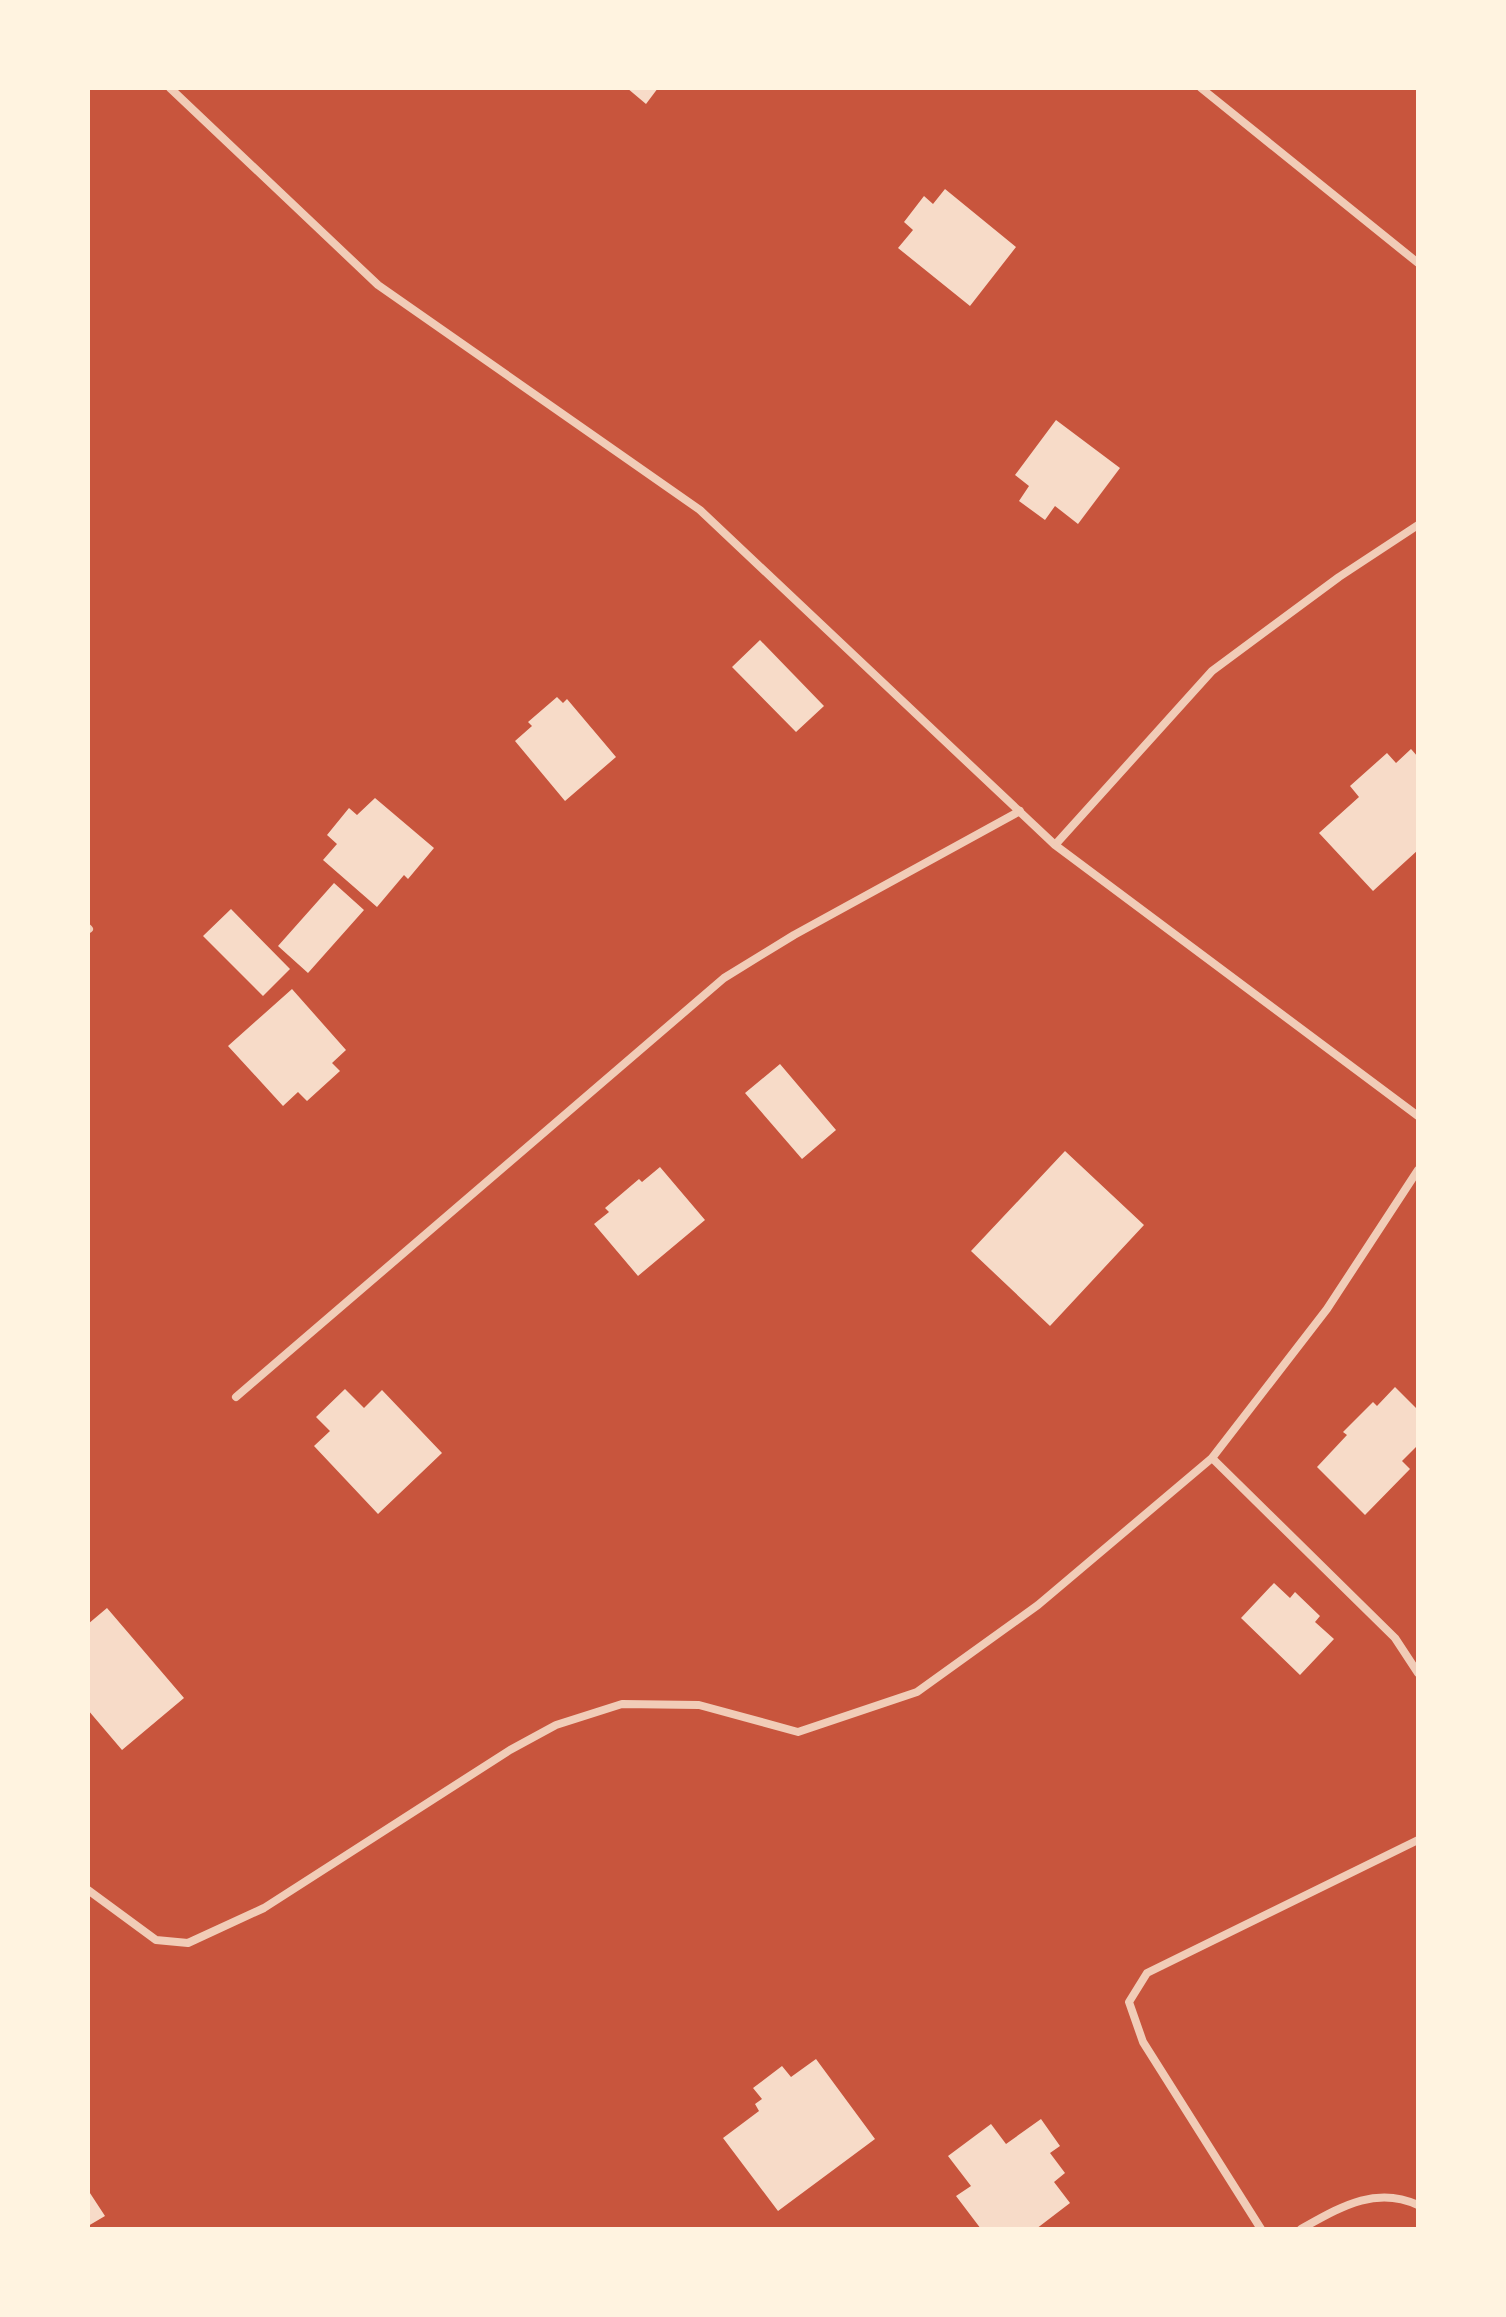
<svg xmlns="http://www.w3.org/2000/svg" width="1506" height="2317" font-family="'PT Serif',serif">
  <rect width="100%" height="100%" fill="#c8553d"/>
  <path fill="#f7dbc8" d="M627 88H658L646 104Z
    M945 189 1016 247 970 306 898 248 913 230 904 222 924 196 933 204Z
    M1056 420 1120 468 1078 524 1055 506 1045 520 1019 501 1029 486 1015 475Z
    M760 640 824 706 796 732 732 667Z
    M557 697 563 703 567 699 616 757 565 801 515 741 532 726 528 722Z
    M1411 749 1418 757V850L1373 891 1319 833 1359 797 1350 786 1387 753 1396 763Z
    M375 798 434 848 408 879 404 875 377 907 323 860 337 844 327 835 349 808 357 815Z
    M334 883 364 910 308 973 278 946Z
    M231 909 290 969 263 996 203 936Z
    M292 989 346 1050 332 1063 340 1071 307 1101 298 1092 283 1106 228 1046Z
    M780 1064 836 1130 802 1159 745 1093Z
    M1065 1151 1144 1225 1050 1326 971 1251Z
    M660 1167 705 1220 638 1276 594 1224 609 1212 605 1208 639 1179 642 1182Z
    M1395 1387 1418 1410V1445L1402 1461 1410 1469 1365 1515 1317 1467 1347 1435 1343 1432 1373 1402 1377 1406Z
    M345 1389 364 1408 382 1390 442 1453 378 1514 314 1446 330 1431 316 1417Z
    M1274 1583 1290 1598 1295 1592 1320 1616 1315 1622 1334 1639 1300 1675 1241 1618Z
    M107 1608 184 1698 122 1750 88 1710V1624Z
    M816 2059 875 2139 778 2211 723 2138 759 2111 755 2104 762 2099 753 2088 782 2066 791 2077Z
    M1041 2119 1060 2146 1050 2153 1065 2173 1054 2182 1070 2203 1036 2229H981L956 2196 971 2186 948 2156 991 2124 1006 2144Z
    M88 2190 105 2216 88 2226Z"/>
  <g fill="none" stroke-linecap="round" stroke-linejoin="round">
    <path stroke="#f1ccb7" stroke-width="8" d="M170 88 378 285 700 510 1055 845 1418 1116
      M1201 88 1418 263
      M1055 845 1212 671 1339 577 1418 525
      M88 928 89 929
      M236 1397 724 978 794 935 1020 811
      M1212 1458 1395 1638 1418 1673
      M88 1890 156 1940 188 1943 264 1908 510 1750 556 1725 622 1704 699 1705 798 1732 917 1692 1038 1605 1212 1458 1327 1309 1418 1170
      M1261 2229 1143 2042 1129 2002 1147 1973 1418 1840
      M1301 2229C1339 2208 1375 2185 1418 2205"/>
  </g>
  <rect width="1506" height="2317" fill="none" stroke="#fff3e0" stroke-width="180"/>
</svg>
